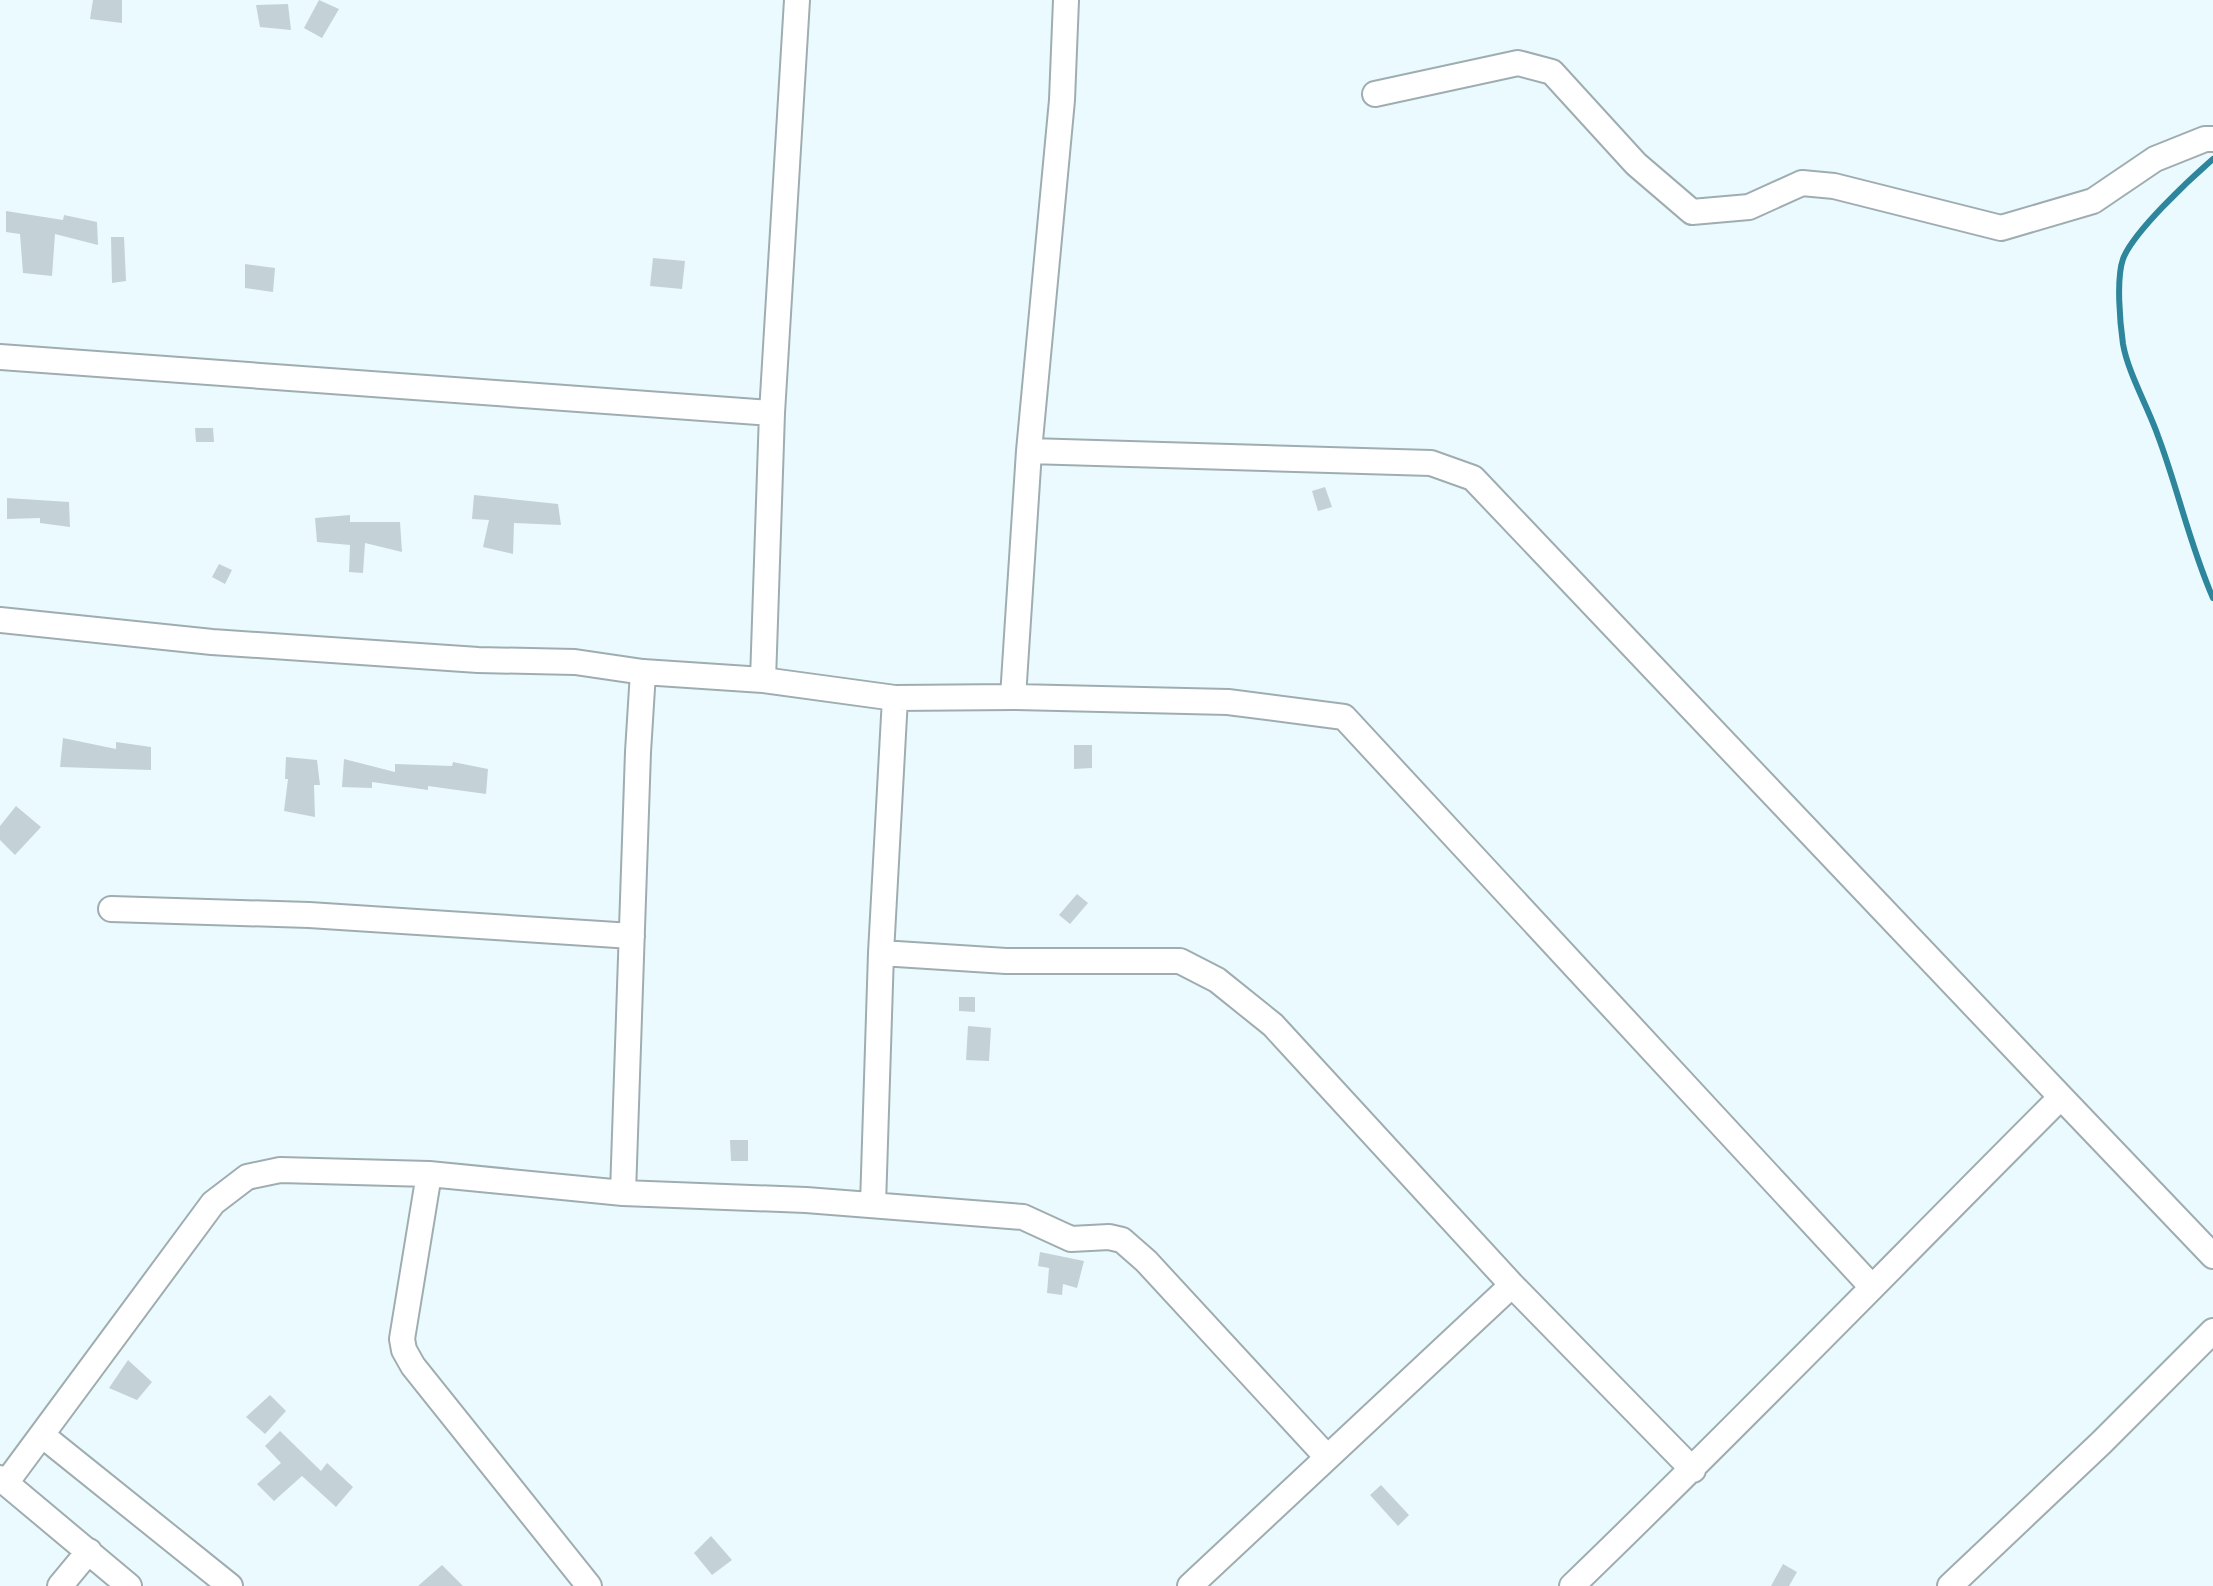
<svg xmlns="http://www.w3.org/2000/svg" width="2213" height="1586" font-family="Roboto,sans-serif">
  <rect width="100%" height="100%" fill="#ebfaff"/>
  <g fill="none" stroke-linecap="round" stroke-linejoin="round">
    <path stroke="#2d869c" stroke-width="6" d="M2213 159C2190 179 2133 232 2123 259 2116 279 2120 323 2123 344 2128 373 2148 407 2158 436 2178 489 2190 546 2213 598"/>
  </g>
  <path fill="#c4d2d7" d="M93 0H122V23L90 19Z
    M319 0 339 9 322 38 304 28Z
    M288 4 291 30 260 27 256 5Z
    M6 211 63 220 64 215 97 222 98 245 55 234 52 276 23 273 20 234 6 232Z
    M111 237H124L126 281 112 283Z
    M653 258 685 261 682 289 650 286Z
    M245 264 275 268 273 292 245 288Z
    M195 428H213L214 442H196Z
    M1325 487 1332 507 1318 511 1312 491Z
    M474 495 558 504 561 525 514 523 513 554 483 547 489 520 472 519Z
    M7 498 69 502 70 527 40 523V518L7 519Z
    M350 515V522H400L402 552 365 543 363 573 349 572 350 545 317 542 315 518Z
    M219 564 232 570 225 584 212 577Z
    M63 738 116 749V742L151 747V770L60 767Z
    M1074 745H1092V768L1074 769Z
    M286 757 317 760 320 785H314L315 817 284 811 288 779H285Z
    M344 759 395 772V764L452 766 453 762 488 769 486 794 428 786V790L372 782V788L342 787Z
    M16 806 41 827 15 855 0 840V826Z
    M1077 894 1088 903 1070 924 1059 915Z
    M959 997H975V1012L959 1011Z
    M968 1026 991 1028 989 1061 966 1060Z
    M730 1140H748V1161H731Z
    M1040 1252 1084 1261 1077 1288 1063 1284 1062 1295 1047 1293 1049 1268 1038 1266Z
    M128 1360 152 1382 137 1400 109 1388Z
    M270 1395 286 1411 265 1434 246 1417Z
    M280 1431 321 1471 327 1463 353 1487 336 1507 302 1476 274 1501 257 1484 281 1463 265 1446Z
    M1381 1485 1409 1515 1398 1526 1370 1495Z
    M711 1536 732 1560 712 1575 694 1553Z
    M1783 1564 1797 1572 1789 1586H1771Z
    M442 1565 463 1586H418Z"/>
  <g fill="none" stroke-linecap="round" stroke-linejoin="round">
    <g stroke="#9fadb1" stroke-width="28">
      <path id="minor" d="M1375 94 1518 63 1552 72 1636 164 1692 212 1749 207 1802 183 1834 186 2001 228 2093 201 2155 159 2205 139H2213
        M0 357 772 413
        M1029 451 1431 463 1473 478 2061 1097C1898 1260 1738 1426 1572 1586
        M0 620 212 642 478 660 575 662 643 672 763 680 895 698 1013 697 1228 702 1344 717 1871 1286
        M763 680 772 413 797 0
        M1013 697 1029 451 1062 100 1066 0
        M111 909 309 915 632 936
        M881 953 1006 961H1180L1217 980 1273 1025 1512 1285 1693 1470
        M2061 1097 2213 1256
        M429 1174 402 1339 404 1350 413 1366 589 1586
        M623 1193 638 752 643 672
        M873 1205 881 953 895 698
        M42 1435 230 1586
        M0 1478 129 1586
        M6 1483 213 1203 247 1177 280 1170 429 1174 623 1193 806 1200 1023 1217 1071 1239 1109 1237 1122 1240 1146 1261 1327 1457
        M60 1586 89 1551
        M1190 1586 1512 1285
        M1950 1586 2101 1443 2213 1331"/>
    </g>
    <use href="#minor" stroke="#fff" stroke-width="24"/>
  </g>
</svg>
